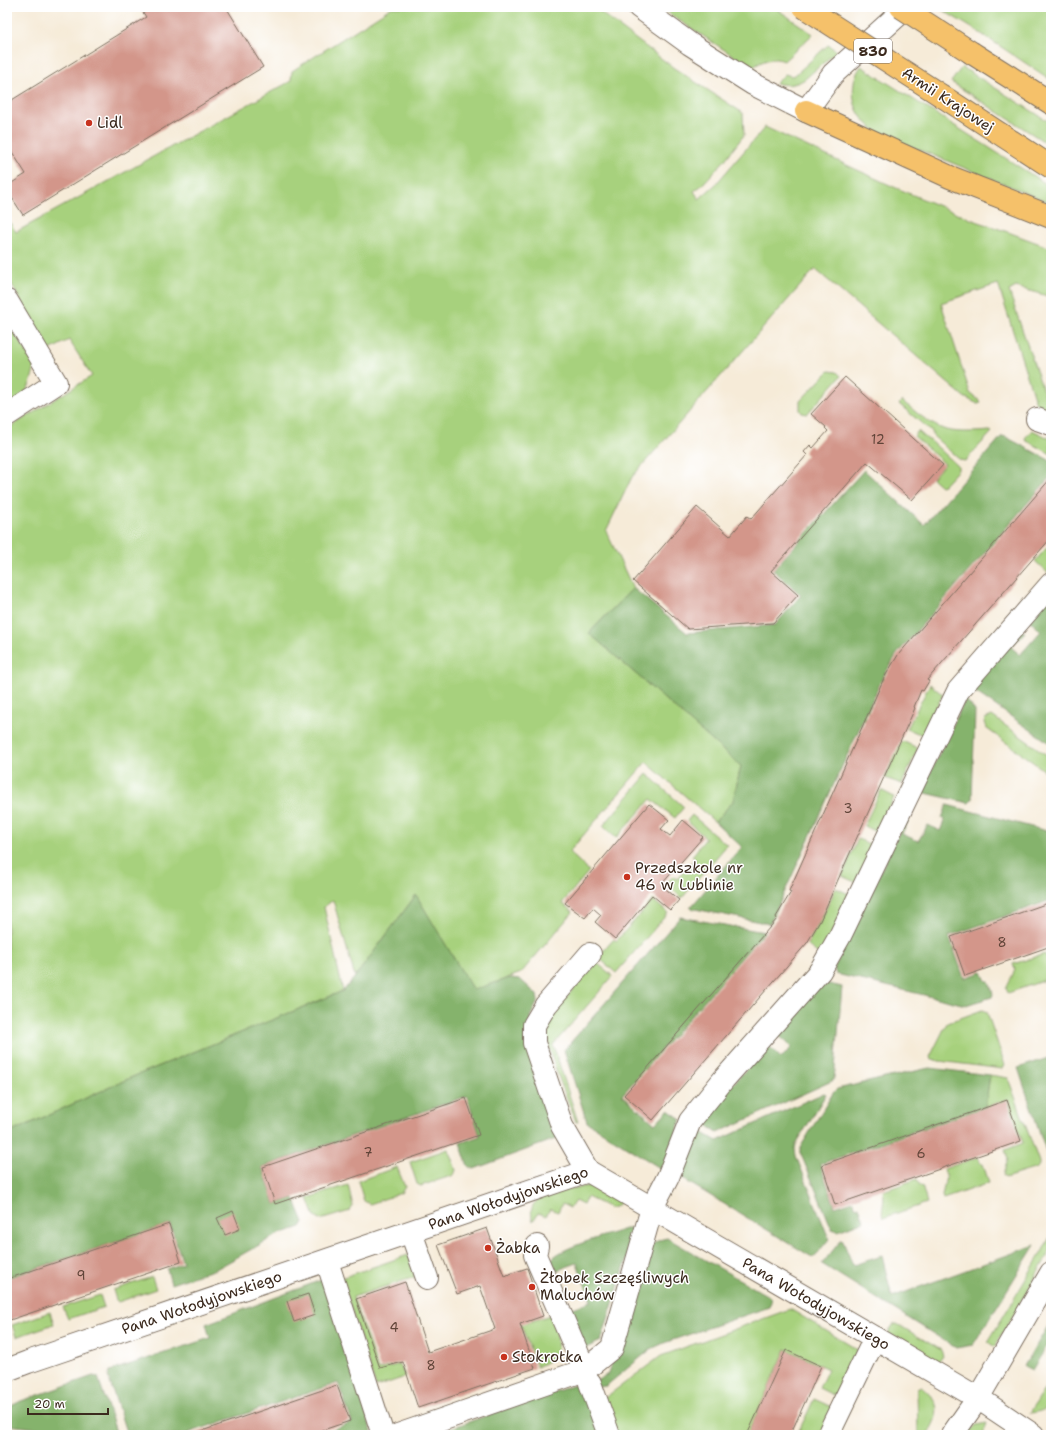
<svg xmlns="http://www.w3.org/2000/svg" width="1058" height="1442" font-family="'Shantell Sans',sans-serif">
  <rect width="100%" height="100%" fill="#fff"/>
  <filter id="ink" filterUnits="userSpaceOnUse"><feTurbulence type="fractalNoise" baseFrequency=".025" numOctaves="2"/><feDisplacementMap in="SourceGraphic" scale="8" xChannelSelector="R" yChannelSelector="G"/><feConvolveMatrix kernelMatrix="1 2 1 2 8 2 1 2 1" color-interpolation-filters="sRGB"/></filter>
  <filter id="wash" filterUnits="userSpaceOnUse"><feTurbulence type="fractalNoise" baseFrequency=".012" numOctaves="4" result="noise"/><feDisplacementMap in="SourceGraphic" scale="16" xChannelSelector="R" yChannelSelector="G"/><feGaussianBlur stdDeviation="0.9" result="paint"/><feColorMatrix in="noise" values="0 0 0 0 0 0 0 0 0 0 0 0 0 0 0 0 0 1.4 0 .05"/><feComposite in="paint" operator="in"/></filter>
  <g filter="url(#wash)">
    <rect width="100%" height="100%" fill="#f6ebd8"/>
    <path fill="#a7d17d" stroke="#717e4e" d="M392 7H595L605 16 674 68 743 113 744 135 724 161 701 186 694 191 699 199 715 185 765 127 894 187 973 220 1008 232 1051 248V297L1016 287 1009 291 1047 402 1051 401V412L1036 404 998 284 941 303 970 393 981 402 978 404 964 397 815 269 632 477 606 531 633 588 589 633 741 766 733 801 715 822 646 762 569 852 589 871 562 903 573 912 521 973 473 991 416 895 355 977 333 900 324 907 343 991 130 1078 7 1134V429L92 376 69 340 48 351 7 276V218L16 232 291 81 292 71Z
      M661 7H774L813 34 784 61C773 56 761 61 752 68L674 17Z
      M937 7H1051V80L977 31Z
      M828 45 837 51 805 79C796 85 786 86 776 83L785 74 791 76 795 75Z
      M861 66 1051 187V203L883 135C863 124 850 108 854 83 854 78 858 71 861 66Z
      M962 67 1051 123V146L951 82Z
      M7 320 35 365C30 387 27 397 7 409Z
      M829 371 837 372 841 376 807 414 802 413 800 410V401Z
      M902 401C915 411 930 425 946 430 958 433 978 432 990 431L992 432 965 461 960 460 932 435 933 433 899 404Z
      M1032 430 1051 439V454L1025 440V438Z
      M918 431 927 439 931 441 958 466V470L944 485 941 486 932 478 945 464 914 436Z
      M1051 543V570L1048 573 1035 561Z
      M930 684 943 695 934 711 923 735 907 729Z
      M992 716 1051 758V772L1045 771 986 728 984 722 985 719Z
      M902 741 918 748 902 784 885 778Z
      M647 774 684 807 675 818 651 799 616 838 603 826Z
      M881 790 894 797 878 833 864 826Z
      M692 815 727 845 682 898 666 884 673 876 677 879 695 859 692 856 706 838 687 821Z
      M858 839 874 846 857 883 842 876Z
      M836 888 851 895 821 956 807 945 821 920Z
      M653 900 668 913 616 973 598 957 614 939 616 941Z
      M1045 954 1047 960H1050L1051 964V978L1008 993 1006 988 1015 970 1013 964Z
      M597 963 613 976 553 1045 578 1122H576C569 1103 544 1046 547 1029 552 1009 583 979 597 963Z
      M982 1010 987 1012 1005 1065 1003 1069 931 1060 930 1057 947 1023Z
      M990 1075 1008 1078 1039 1162V1165L1037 1168 1005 1178 1003 1175 1008 1159 1005 1150 1023 1143 1008 1099 985 1107Z
      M448 1149 456 1170 454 1175 421 1186 417 1184 410 1162Z
      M978 1157 981 1164H983L989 1183 943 1199 942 1196 946 1176 944 1169Z
      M397 1167 405 1187 401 1193 370 1204 364 1201 358 1181Z
      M917 1179 920 1186H922L927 1203 883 1218C880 1209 886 1202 883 1191Z
      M348 1185 353 1206 350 1211 320 1220 315 1217 308 1198Z
      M589 1186 601 1189 620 1199V1203L615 1207 610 1208 587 1197 583 1205 575 1201 570 1208 562 1204 558 1212 550 1209 546 1216 538 1213 533 1221C526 1201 543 1196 558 1192 569 1189 578 1187 589 1186Z
      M1051 1235V1250L995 1347 988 1342 1042 1252Z
      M408 1255 415 1277 353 1297 378 1370 400 1364 405 1377 376 1387 341 1278Z
      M152 1277 156 1289 118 1302 116 1300 113 1290Z
      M100 1295 104 1307 68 1319 63 1307Z
      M790 1309 858 1350 839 1398 819 1388 828 1369 786 1349 747 1435H615L602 1400 661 1356Z
      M50 1312 54 1324 16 1337 12 1325Z
      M550 1315C555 1329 564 1347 551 1359 547 1362 541 1365 537 1367L521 1325Z
      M897 1324 941 1350 943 1356 938 1363 888 1333 893 1325Z
      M1051 1378C1051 1398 1055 1411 1030 1413Z
      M921 1386C942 1402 940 1415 927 1435H918L917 1388Z
      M814 1399 834 1408 822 1435H797Z
      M987 1423 983 1435H967L976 1425Z"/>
    <path fill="#85b36c" stroke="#606e45" d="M1002 436 1006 437 1051 461V476L897 654 883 677 770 924 690 908 742 847 715 822 733 801 741 766 589 633 633 588 687 633 775 625 801 595 773 570 864 470 924 525Z
      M1051 594V744L971 689 1021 631 1025 632 1011 647 1020 655 1041 631 1029 620Z
      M965 700 970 704 975 711 972 800 969 803 921 792Z
      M947 805 1051 832V900L949 936 964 978 982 972 986 981H989L993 994 992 997 966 1005 836 974 834 968 906 818 909 819 902 834 918 841 928 825 940 831 945 819 942 818Z
      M416 895 473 990 510 978 520 979 537 995 538 1001 530 1017 561 1137 474 1169 468 1166 460 1143 480 1136 467 1096 262 1167 275 1204 294 1198 304 1222 301 1227 277 1235 216 1269 171 1284 167 1269 183 1263 170 1224 7 1278V1134L130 1078 343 991 355 977Z
      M680 917 764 932 622 1095 655 1124 668 1110 681 1119 663 1170 587 1122 564 1050Z
      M820 982 842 987 834 1080 717 1133 702 1121 707 1113 768 1045 781 1058 792 1047 776 1033Z
      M1051 1057V1159L1049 1160 1018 1068Z
      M929 1068 990 1075 985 1107 820 1164 835 1207 853 1201 856 1207 859 1206 864 1221 838 1231 832 1229 800 1152V1148L833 1093 837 1089Z
      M824 1093 826 1094 796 1144 795 1149 796 1156 829 1239 815 1256 812 1257 678 1176 698 1130 717 1141Z
      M625 1229H630L633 1232 634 1237 601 1341 581 1350 566 1311 591 1301 577 1263 552 1272C551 1267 550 1263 552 1259 559 1248 611 1234 625 1229Z
      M667 1238 770 1297 771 1302 769 1307 664 1343 651 1349 606 1386 598 1387 596 1381 608 1374 650 1246 659 1240Z
      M842 1239 853 1265 882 1256 892 1297 1035 1245 973 1345 956 1348 822 1264Z
      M324 1279 372 1432 369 1435H332L331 1430 352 1422 338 1383 182 1435H127L108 1376 110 1371 210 1338 206 1324Z
      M1051 1321V1340L1032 1370 1024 1366Z
      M93 1376 98 1377 99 1380 117 1435H99L7 1425V1408L21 1401Z
      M583 1382 603 1435H438L440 1432Z"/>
    <g id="blocks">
      <path fill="#d3968a" d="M142 7H226L263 67 23 215 7 190V186L26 174 7 144V103L146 17 140 8Z
        M845 377 943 465 912 500 867 462 771 571 798 595 773 623 688 629 633 581 697 507 730 536 747 516 751 519 807 455 804 452 810 445 813 448 828 431 825 428 826 427 811 414Z
        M1051 478V538L927 680 929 681 923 691 921 690 914 707 915 708 837 882 820 921 807 943 653 1120 624 1095 777 919 776 917 791 892 789 891 884 678 898 655Z
        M649 804 669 820 661 829 670 836 683 820 703 837 661 885 679 900 673 907 670 910 652 895 615 939 595 922 601 915 593 908 585 918 565 903Z
        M1051 902V946L965 976 951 937Z
        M466 1098 479 1135 275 1204 263 1167Z
        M1007 1100 1021 1141 835 1205 822 1165Z
        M233 1211 240 1229 225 1235 217 1218Z
        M169 1224 181 1262 7 1321V1279Z
        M487 1228 504 1276 527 1268 543 1316 520 1324 535 1368 418 1408 403 1362 380 1368 356 1299 405 1282 428 1352 495 1329 480 1286 457 1294 438 1245Z
        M308 1294 315 1315 294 1322 287 1301Z
        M786 1350 821 1366 811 1389 790 1435H747Z
        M337 1385 350 1421 308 1435H190Z"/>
    </g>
  </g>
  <g filter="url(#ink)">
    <use href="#blocks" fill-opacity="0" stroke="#7c6e5f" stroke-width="1"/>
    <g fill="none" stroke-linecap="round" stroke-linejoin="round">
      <g stroke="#7c6e5f" stroke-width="24">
        <g id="minor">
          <path d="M639 7 690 44 753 84 806 111 833 74 907 7"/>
          <path d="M7 301 56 383 7 415"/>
          <path d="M1037 419 1051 424"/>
          <path d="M588 1171 562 1126 534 1043V1025L546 1005 590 954"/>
          <path d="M411 1232 427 1278"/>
          <path d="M537 1246 535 1255 585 1370"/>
          <path d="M327 1261 383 1435"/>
          <path id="s1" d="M7 1370 28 1362 588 1171 978 1398 1033 1435"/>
          <path d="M590 1383 609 1435"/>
          <path d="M398 1435 585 1370 612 1348 652 1208 668 1177 690 1121 724 1079 820 971 840 936 958 691 1051 584"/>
          <path d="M828 1435 875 1338"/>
          <path d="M952 1435 978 1398 1051 1273"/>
        </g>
      </g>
      <g stroke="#7c6e5f" stroke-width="24">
        <path id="major" d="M972 53 1051 103
          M942 96 1051 167
          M806 111 950 177 1051 217"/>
      </g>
      <use href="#minor" stroke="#fff" stroke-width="22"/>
      <use href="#major" stroke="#f5c16b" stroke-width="22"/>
      <g stroke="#7c6e5f" stroke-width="24" stroke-linecap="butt">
        <path id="major-bridge" d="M804 7 942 96
          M901 7 972 53"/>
      </g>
      <use href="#major-bridge" stroke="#f5c16b" stroke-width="22"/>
    </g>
  </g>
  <g fill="#c8321e" stroke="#fff" stroke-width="1.5">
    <circle cx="89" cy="123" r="4"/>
    <circle cx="627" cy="877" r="4"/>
    <circle cx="488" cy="1248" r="4"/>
    <circle cx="532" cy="1287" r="4"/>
    <circle cx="504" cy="1357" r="4"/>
  </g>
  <g text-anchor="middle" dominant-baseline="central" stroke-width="3" stroke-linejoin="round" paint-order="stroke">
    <g font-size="13" fill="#614539">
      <text x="878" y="439">12</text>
      <text x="848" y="808">3</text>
      <text x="1002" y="942">8</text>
      <text x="368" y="1152">7</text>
      <text x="921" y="1153">6</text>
      <text x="81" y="1275">9</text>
      <text x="394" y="1327">4</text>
      <text x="431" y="1365">8</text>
    </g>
    <rect fill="#fff" stroke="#766a62" stroke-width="1" x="854" y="39" width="38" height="24" rx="3"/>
    <g font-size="14" font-weight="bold" fill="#3b2a1e">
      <text x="873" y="51">830</text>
    </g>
    <g font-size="15" fill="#3b2a1e" stroke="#fff">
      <text transform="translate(948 100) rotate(33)">Armii Krajowej</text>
      <text stroke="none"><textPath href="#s1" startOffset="530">Pana Wołodyjowskiego</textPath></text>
      <text stroke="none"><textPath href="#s1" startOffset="206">Pana Wołodyjowskiego</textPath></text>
      <text stroke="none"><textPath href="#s1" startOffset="878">Pana Wołodyjowskiego</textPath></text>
    </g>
    <g font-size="15" fill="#3b2a1e" stroke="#fff" text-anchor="start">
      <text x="97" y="123">Lidl</text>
      <text x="635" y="868">Przedszkole nr<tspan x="635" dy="17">46 w Lublinie</tspan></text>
      <text x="496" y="1248">Żabka</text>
      <text x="540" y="1278">Żłobek Szczęśliwych<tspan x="540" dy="17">Maluchów</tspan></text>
      <text x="512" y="1357">Stokrotka</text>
    </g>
  </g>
  <rect width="1058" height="1442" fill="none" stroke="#fff" stroke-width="24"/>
  <path d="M28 1408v6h80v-6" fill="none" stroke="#3b2a1e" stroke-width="2"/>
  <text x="34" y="1408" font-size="12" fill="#3b2a1e" stroke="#ffffff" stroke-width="3" paint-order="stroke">20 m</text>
</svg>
